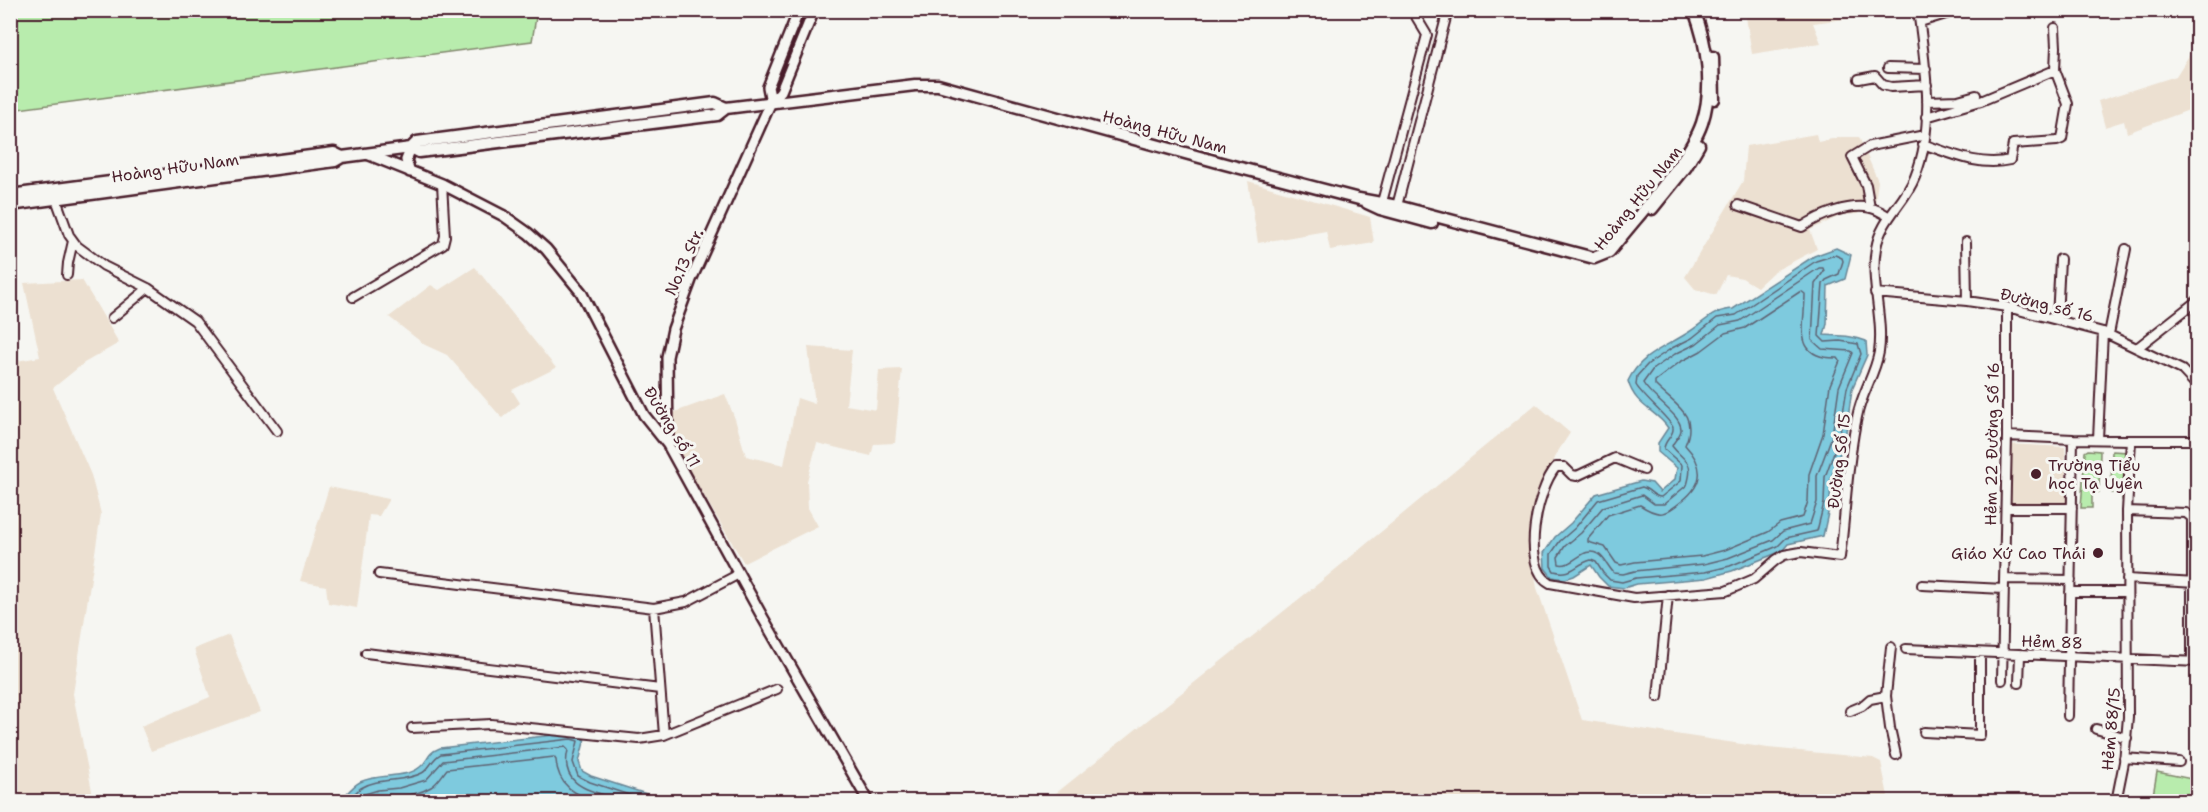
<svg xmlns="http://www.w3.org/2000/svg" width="2208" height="812" font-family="'Shantell Sans',sans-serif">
  <rect width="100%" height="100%" fill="#f6f6f2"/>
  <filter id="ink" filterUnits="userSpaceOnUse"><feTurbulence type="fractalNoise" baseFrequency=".0167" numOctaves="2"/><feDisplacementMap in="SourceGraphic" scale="12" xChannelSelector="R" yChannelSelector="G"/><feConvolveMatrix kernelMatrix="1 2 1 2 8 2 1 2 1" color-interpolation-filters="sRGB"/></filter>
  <g filter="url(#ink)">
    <path fill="#ece0d1" d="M1745 11 1877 10V15L1813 23 1821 43 1752 54Z
      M2197 43V107L2127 133 2124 121 2105 127 2098 101 2176 76Z
      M1816 134 1818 142 1841 137H1859L1878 181 1875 203 1857 214 1842 215 1810 230 1817 249 1773 272 1757 287 1742 278 1726 275 1716 295 1695 289 1685 277 1743 181 1746 146Z
      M1248 181 1370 217 1374 243 1330 250 1326 231 1258 243Z
      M475 267 556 368 512 390 520 403 502 418 447 355 425 345 389 317 431 285 439 290Z
      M82 280 119 343 84 363 53 388 91 475 101 514 73 694 94 801H11V362L40 357 24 283Z
      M808 347 852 350 846 405 876 410 879 370 902 369 895 443 874 444 871 456 817 443 807 481 808 508 818 526 744 563 674 445 672 413 725 394 735 419 746 456 784 465 797 398 815 404Z
      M1536 404 1570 433 1555 456 1538 492 1534 521V570L1537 588 1582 720 1768 748 1873 758 1881 762 1889 801 1045 802 1319 583Z
      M2007 444 2065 447 2067 506 2006 502Z
      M329 487 389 499 379 516 369 515 357 608 328 603 326 586 300 581Z
      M229 635 260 712 151 751 141 726 210 697 194 649Z"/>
    <path fill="#b8ecad" stroke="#81866c" stroke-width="1.5" d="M10 11 11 10 537 11 532 41 11 110Z
      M2088 450 2100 451 2099 492H2092V508H2081L2085 452Z
      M2112 451 2128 452 2127 501 2122 500V493H2111Z
      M2157 772 2192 779 2190 801H2152Z"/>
    <path fill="#7ecade" stroke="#698696" stroke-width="1.5" d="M1836 248 1851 255 1845 279 1828 286 1827 324 1824 335C1838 336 1852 335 1866 341L1867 355 1852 389 1845 439 1831 478 1830 504 1823 536 1788 544 1782 551 1732 571 1706 578 1637 584 1624 588 1608 586 1599 577 1591 565 1574 576 1565 579 1552 577 1545 568 1544 553 1555 537 1571 523 1596 494 1641 481 1652 483 1660 492 1675 479 1677 468 1658 452V443L1668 428C1658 411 1635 407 1628 381 1641 354 1666 347 1689 332 1705 322 1713 310 1733 309L1814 256Z
      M571 733 586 734 579 762 582 771 591 776 668 801 339 802C346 795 352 786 360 782 378 773 406 779 420 767 430 760 425 754 440 748Z"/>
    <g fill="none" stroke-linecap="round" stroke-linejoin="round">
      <path stroke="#5f6373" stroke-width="1.5" d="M1835 255 1842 258 1843 261 1839 274 1826 280 1823 284 1819 336 1825 342 1840 341 1858 344 1861 354 1847 388 1839 438 1825 477 1824 503 1817 531 1786 538 1778 546 1730 566 1705 572 1636 578 1622 582 1610 580 1603 573 1596 562 1591 560C1575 564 1573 576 1554 571L1551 566V554L1560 541 1575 528 1598 500 1642 487C1650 489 1653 497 1661 497L1681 481 1682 465 1664 449C1664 440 1674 436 1673 428 1673 422 1642 396 1636 385L1637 376 1648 364 1672 348 1692 338 1717 318 1736 315 1816 261Z
        M1819 268H1823L1824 271 1815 284 1812 340 1822 349 1851 351 1853 353 1839 387 1832 436 1817 476V502L1810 524 1783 531 1773 540 1728 558 1704 564 1635 571 1623 574 1614 573C1608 567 1605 558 1598 554 1583 545 1573 568 1559 564L1558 557 1565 546 1581 533 1603 507 1642 495 1654 504H1664L1687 485C1695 460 1684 462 1672 446 1674 440 1680 437 1681 430 1682 415 1651 398 1643 383L1653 369 1675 354 1696 344 1720 325 1740 321Z
        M1801 291 1805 294C1805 326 1791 359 1838 358L1840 361 1830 385 1823 434 1809 474 1808 501 1803 517 1780 523 1768 532 1725 550 1702 556 1635 562 1621 565 1616 563 1605 547 1588 542V539L1608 515 1640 505C1660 518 1665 515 1682 501 1705 483 1704 465 1685 445 1699 413 1674 405 1655 385V381L1680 362 1701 351 1725 333 1745 328Z
        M348 802C352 797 356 791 361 788 379 777 403 783 422 773 430 769 432 758 441 754L571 739 578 741 573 762 578 776 590 782 650 802
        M358 802 365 794 378 790 399 788 426 780 443 761 565 747 568 750C558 791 599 791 627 802
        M372 802C391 795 413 798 431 787 438 783 442 775 447 769L554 757 556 760C558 786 575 795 598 802"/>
      <g stroke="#4a1f2b" stroke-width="12">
        <path id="minor" d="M1920 22 1959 10
          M1888 68 1926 69
          M1859 79 1875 76 1883 85 1891 87 1927 85
          M1927 101 1958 100 1976 95
          M1926 117 1981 101 2055 70
          M1923 144C1952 154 1980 167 2010 160L2013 144 2057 141 2062 139 2068 104 2055 70 2056 47 2055 28
          M56 199 69 235 77 246 104 266 148 288 195 321 277 431
          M1382 202 1427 35 1412 10
          M1738 205 1802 227C1820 215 1849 203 1871 208 1877 209 1883 213 1888 216
          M1397 206 1448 10
          M1870 208 1866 185 1852 157 1870 146 1925 135
          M1966 242 1967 301
          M67 275 68 263 73 241
          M1875 293 1967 301 2007 307 2103 332 2182 370 2198 387
          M353 297 443 244 445 236 442 184
          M112 318 148 288
          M2057 319 2060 259
          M2109 334 2126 249
          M2137 348 2198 300
          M2007 436 2073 439
          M2098 439 2103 332
          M2131 440H2198
          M1644 470 1615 458 1577 476 1572 475 1564 467H1556C1537 489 1520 567 1550 583L1634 598 1726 591 1754 579 1776 560 1784 555 1801 552 1840 557C1846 510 1847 463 1857 417 1861 394 1875 375 1879 352 1884 319 1870 283 1876 248 1881 219 1905 203 1915 177 1936 125 1925 64 1918 10
          M2006 508H2072
          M2127 511 2186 513 2192 518V661
          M379 574 654 608 686 602 739 574
          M2004 579 2071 580
          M2127 579 2196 583
          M1922 585 2004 589
          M2070 592H2127
          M1891 647 1886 696 1890 728 1896 755
          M1906 649 2198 662
          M366 653 660 689
          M2002 680 2007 436V307
          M2019 683 2020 655
          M1658 697 1668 595
          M1850 711 1862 706 1870 699 1886 696
          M2068 716 2073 439 2131 440 2127 511 2128 717 2124 762 2116 802
          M412 728 491 724 639 739 664 735 654 608
          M2096 729 2127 738
          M1924 732 1980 735V653
          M664 735 777 689
          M2124 758 2179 762"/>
      </g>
      <g stroke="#4a1f2b" stroke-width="14">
        <path id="tertiary" d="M771 102 768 87 799 10
          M367 154 442 184 504 216 528 233 546 249 581 292 644 415 668 445 763 618 869 802
          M410 172 406 160 411 148
          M668 445 667 357 673 329 691 280 771 102 781 91 814 10"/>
      </g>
      <g stroke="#4a1f2b" stroke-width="15">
        <path id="secondary" d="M1713 57 1714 99
          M411 148 419 152 717 115 726 108 915 85H938L1225 164 1359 199 1397 206 1594 258 1609 252 1614 246C1640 213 1689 161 1702 123 1714 87 1707 44 1694 10
          M10 195 334 153 342 157
          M1367 203 1380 209 1432 223
          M10 205 335 161 342 157 411 148 417 142 715 103 726 108
          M1652 209 1686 167 1699 145"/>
      </g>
      <use href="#minor" stroke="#f6f6f2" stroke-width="8"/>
      <use href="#tertiary" stroke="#f6f6f2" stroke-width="9"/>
      <use href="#secondary" stroke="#f6f6f2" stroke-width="10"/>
    </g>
  </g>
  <g fill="#4a1f2b" stroke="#f6f6f2" stroke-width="2">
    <circle cx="2036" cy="474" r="6"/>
    <circle cx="2098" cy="553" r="6"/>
  </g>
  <g text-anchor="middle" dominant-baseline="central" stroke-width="6" stroke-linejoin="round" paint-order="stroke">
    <g font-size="16" fill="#4a1f2b" stroke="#f6f6f2">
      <text transform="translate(1165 132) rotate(15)">Hoàng Hữu Nam</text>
      <text transform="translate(175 168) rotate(-8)">Hoàng Hữu Nam</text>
      <text transform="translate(1638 198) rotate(-51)">Hoàng Hữu Nam</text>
      <text transform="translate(684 262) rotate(-66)">No.13 Str.</text>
      <text transform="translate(2047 305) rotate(14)">Đường số 16</text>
      <text transform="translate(672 427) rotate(58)">Đường số 11</text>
      <text transform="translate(1992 444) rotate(-89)">Hẻm 22 Đường Số 16</text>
      <text transform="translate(1839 461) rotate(-83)">Đường Số 15</text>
      <text transform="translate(2052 642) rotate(2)">Hẻm 88</text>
      <text transform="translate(2111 729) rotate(-85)">Hẻm 88/15</text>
    </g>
    <g font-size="16" fill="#4a1f2b" stroke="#f6f6f2" text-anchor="start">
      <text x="2048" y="465">Trường Tiểu<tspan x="2048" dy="18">học Tạ Uyên</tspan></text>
      <text x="2086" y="553" text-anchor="end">Giáo Xứ Cao Thái</text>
    </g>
  </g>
  <rect width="2208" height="812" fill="none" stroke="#f6f6f2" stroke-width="36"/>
  <rect x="18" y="18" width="2172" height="776" fill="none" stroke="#4a1f2b" stroke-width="2" filter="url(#ink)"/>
</svg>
